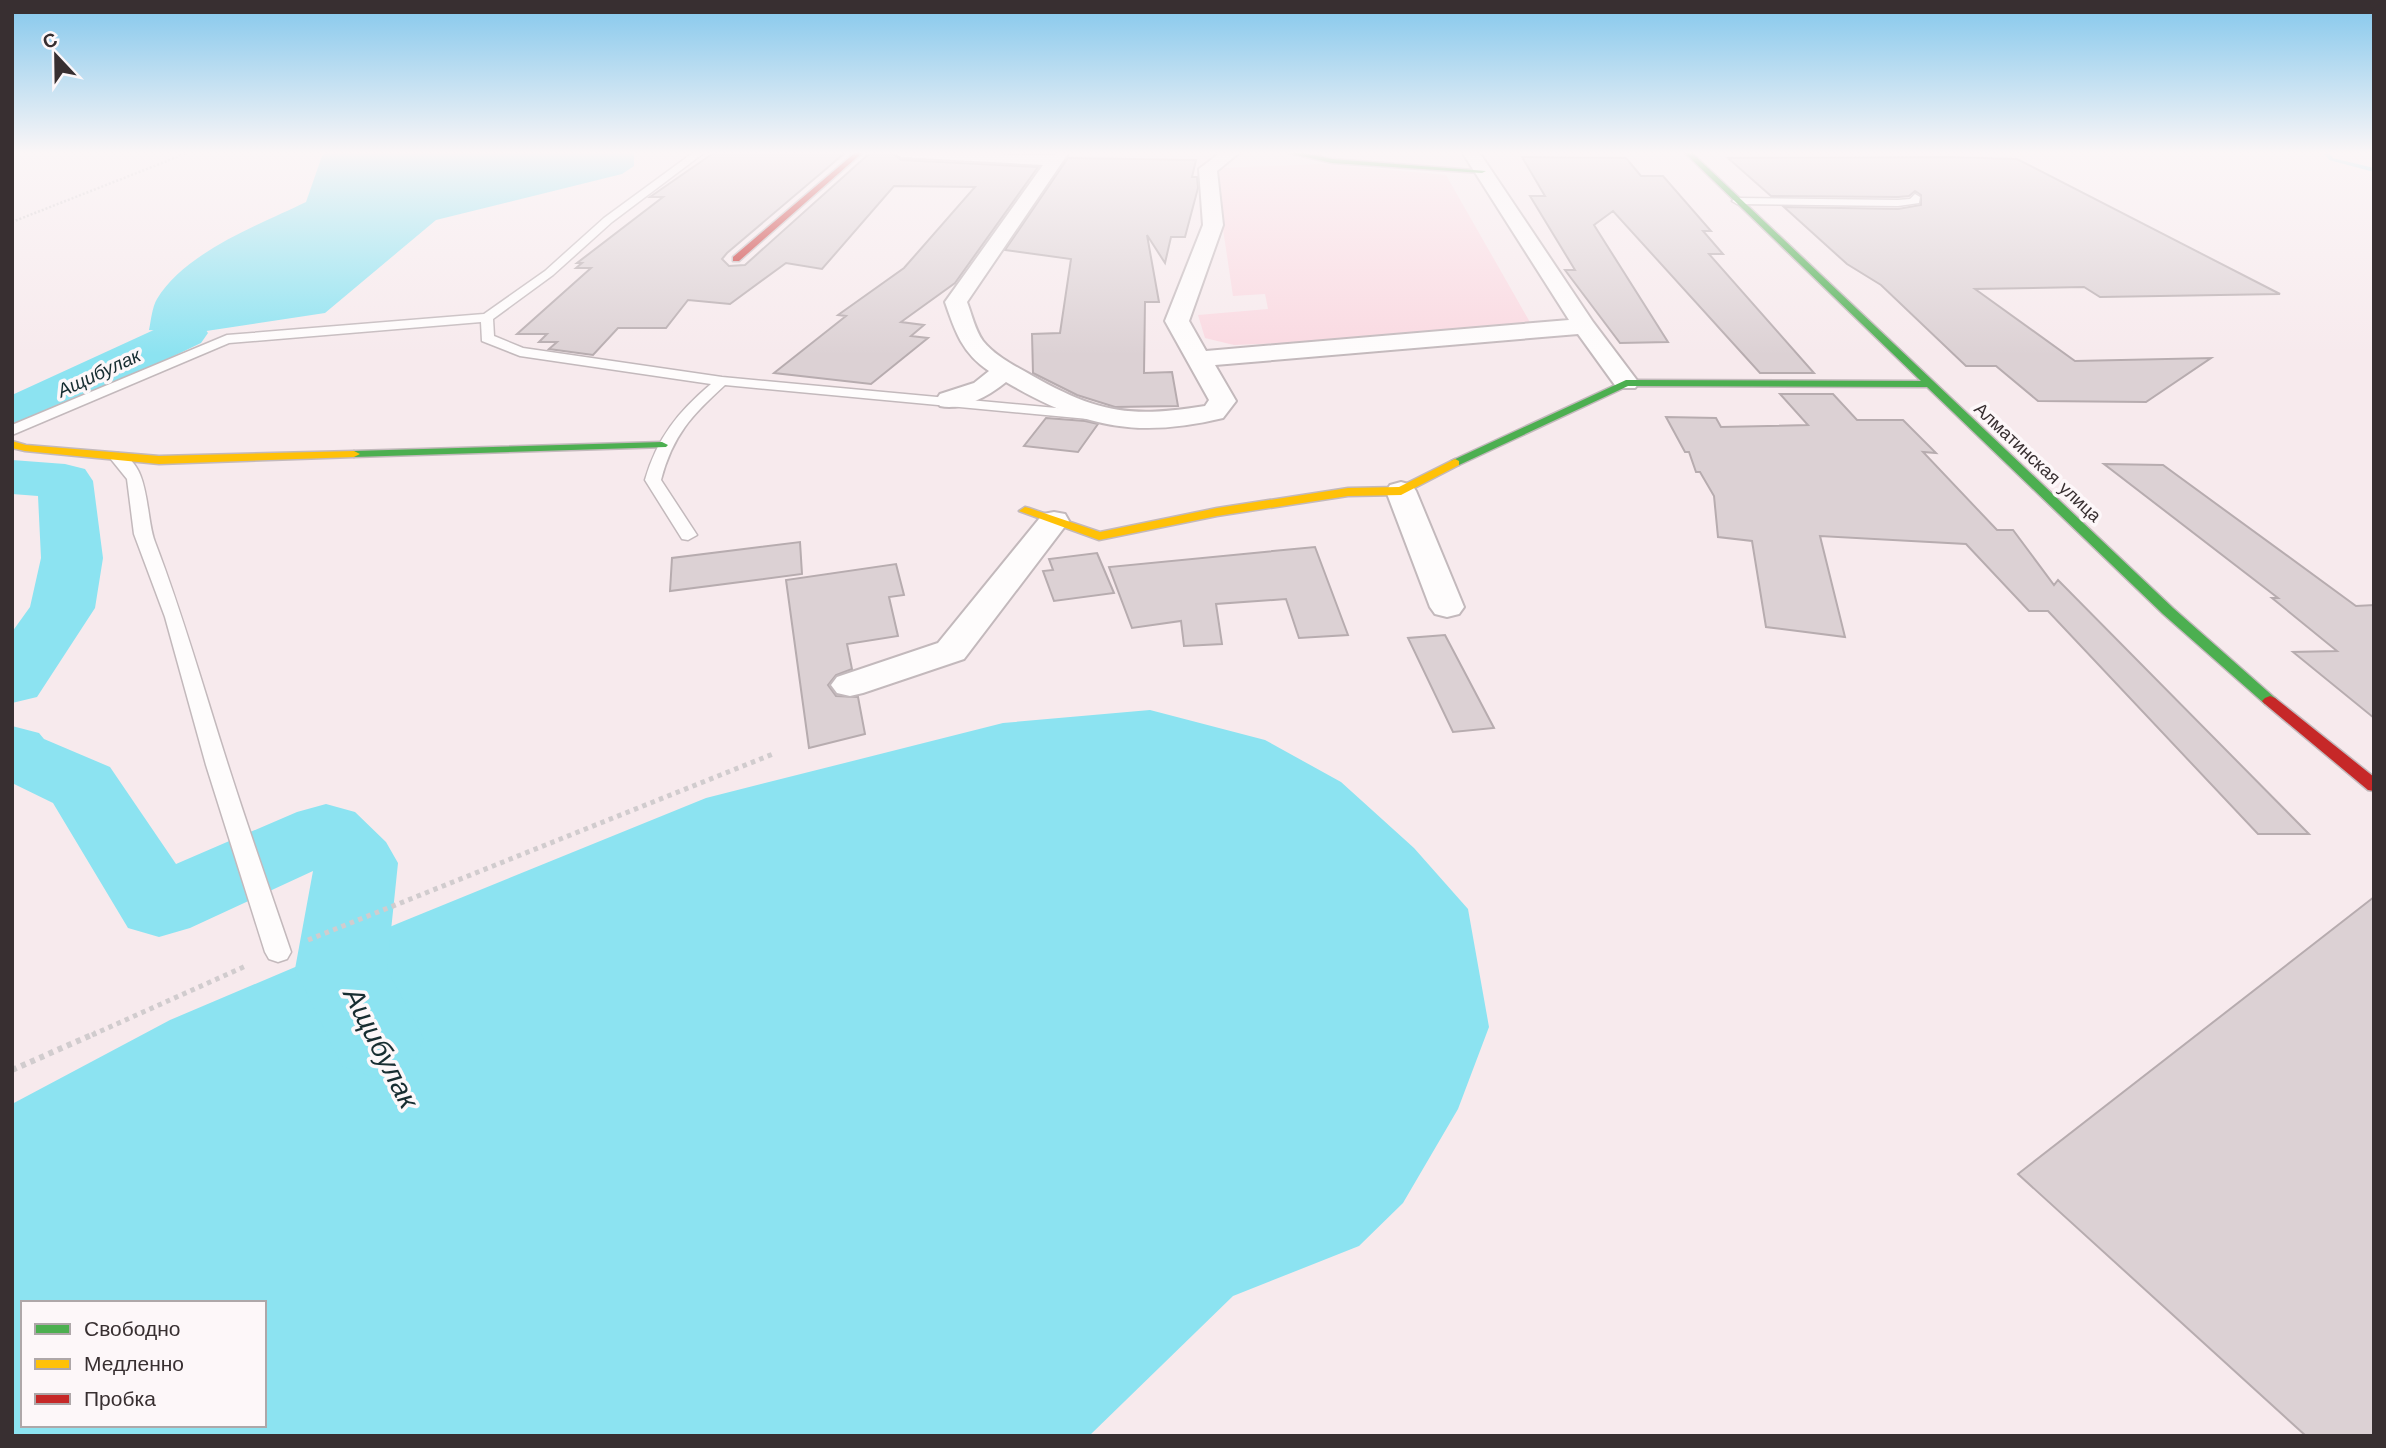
<svg xmlns="http://www.w3.org/2000/svg" width="2386" height="1448" font-family="'Work Sans',sans-serif">
  <rect width="100%" height="100%" fill="#f7eaed"/>
  <path fill="#fad9e1" d="M1324 164 1446 175 1531 324 1370 340 1234 345 1205 338 1198 315 1268 309 1265 294 1233 296 1220 209 1218 168Z"/>
  <path fill="#8ce3f1" fill-rule="evenodd" d="M328 152H634V166L622 174 436 220 325 313 193 333 149 330C151 321 152 307 157 299 185 252 259 225 306 202L322 156Z
    M1150 710 1265 740 1341 782 1414 848 1468 909 1489 1027 1458 1109 1403 1203 1359 1246 1233 1296 1089 1436H12V1104L170 1020 399 923 706 798 1003 723ZM23 1303H264V1425H23Z"/>
  <g fill="none" stroke-linecap="round" stroke-linejoin="round">
    <path fill="#8ce3f1" fill-rule="evenodd" d="M2323 152H2329L2333 158 2374 168V172L2329 160Z"/>
    <path fill="#8ce3f1" fill-rule="evenodd" d="M185 319 201 323 208 333 201 343 30 425 12 429V395L169 323Z
      M12 460 65 464 85 469 93 481 103 558 95 608 37 697 12 703V632L30 607 41 558 38 496 12 494Z
      M12 726 39 733 44 739 110 767 176 864 297 812 326 804 355 812 386 842 398 863 387 969 424 1039 410 1066 376 1078 342 1066 295 969 313 871 190 928 159 937 128 928 53 803 12 783Z"/>
  </g>
  <path fill="#dcd1d4" stroke="#b7acaf" stroke-width="2" d="M715 152H846L727 253 722 259 729 266 745 265 871 152H891L901 160 1038 167 955 283 901 322 924 325 911 336 928 338 871 384 774 373 846 316 838 315 904 268 975 187 894 186 822 269 786 263 730 304 688 300 666 328H618L593 355 549 349 557 342H539L547 334H517L591 268H576L582 263H577L663 197H650Z
    M1522 157 1626 158 1641 176H1663L1711 231H1703L1723 254H1709L1814 373H1760L1613 211 1594 225 1668 342 1620 343 1565 270H1575L1530 196H1545Z
    M1950 157 2017 159 2280 294 2100 297 2084 287 1975 289 2075 361 2211 358 2146 402 2038 401 1996 366H1966L1881 285 1847 264 1784 207 1898 209 1921 205V195L1915 191 1909 196 1898 197 1771 196 1728 158Z
    M1068 158 1196 160 1192 177H1197L1198 188 1185 237H1171L1165 263 1147 235 1159 302H1145L1144 373 1172 372 1178 406 1115 407 1077 395 1033 373 1032 334 1060 333 1071 259 1005 250Z
    M1780 394H1833L1857 420H1903L1936 453 1923 452 1997 530H2013L2054 585 2058 580 2309 834H2258L2048 611H2029L1966 544 1820 536 1845 637 1766 627 1752 541 1718 537 1714 496 1700 472H1696L1689 452H1685L1666 417 1716 418 1721 427 1808 425Z
    M1046 418 1085 421 1098 424 1078 452 1024 446Z
    M2104 464 2163 465 2356 606 2374 605V718L2293 652 2337 651 2272 598H2278Z
    M800 542 802 574 670 591 672 558Z
    M1315 547 1348 635 1299 638 1286 599 1216 604 1222 644 1184 646 1181 621 1132 628 1109 567Z
    M1097 553 1114 593 1054 601 1043 571 1053 570 1049 559Z
    M896 564 904 595 889 597 898 636 847 644 852 669 836 675 828 685 836 696 858 697 865 734 809 748 786 580Z
    M1445 635 1494 728 1453 732 1408 638Z
    M2374 897V1436H2306L2018 1174Z"/>
  <g fill="none" stroke-linecap="round" stroke-linejoin="round">
    <g stroke="#c3b9bc" stroke-width="3">
      <path id="lane" d="M694 152H705L612 222 553 275 493 319 494 336 523 348 722 377 1099 412 1106 416 1099 420 725 385C691 416 673 435 661 480L697 535 688 540 682 539 645 480C657 438 678 412 711 384L520 356 482 341 481 322 229 343 12 435V425L227 335 484 314 545 271 604 218Z
        M1915 194 1920 197 1919 203 1898 206 1737 204 1732 201 1737 198 1898 200 1910 199Z
        M118 453C151 462 145 517 155 542 183 615 204 690 228 765 248 828 270 890 291 952L287 959 278 962 269 959 265 952 206 765 165 617 134 534 127 479 110 458Z"/>
    </g>
    <g stroke="#c3b9bc" stroke-width="4">
      <path id="street" d="M893 152 1050 155 1069 152 967 302C972 315 975 330 983 341 995 356 1015 366 1031 375 1098 413 1130 418 1205 406L1209 400 1165 321 1203 225 1199 169 1221 152H1240L1217 171 1223 225 1189 321 1206 351 1569 320 1462 152H1479L1593 322 1639 383 1635 388H1617L1578 334 1215 365 1236 401 1223 418C1136 439 1083 427 1006 382 989 396 962 411 940 406L936 400 940 394 974 383 989 371C962 353 955 331 945 302L1043 165 901 157Z
        M1401 482 1412 485 1416 491 1464 607 1459 614 1447 617 1435 614 1430 607 1386 491 1390 485Z
        M1054 512 1065 514 1069 521 964 659 863 693 850 696 837 693 831 685 837 677 938 643 1043 514Z"/>
    </g>
    <g stroke="#c3b9bc" stroke-width="3">
      <path id="fast" d="M1285 152H1298L1332 159 1486 171 1482 173 1332 163Z
        M1684 152H1691L2173 608 2275 698 2278 701 2275 704H2265L2163 614 1927 387 1628 386 1459 465H1451V461L1626 380 1921 381Z
        M662 442 668 445 666 447 354 457 348 454 354 451Z"/>
    </g>
    <g stroke="#c3b9bc" stroke-width="3">
      <path id="slow" d="M12 441 26 445 159 456 354 451 360 454 354 457 159 464 25 451 12 448Z
        M1455 459 1459 461V465L1401 495 1348 496 1217 516 1099 540 1019 511 1025 507 1029 508 1100 532 1217 508 1348 488 1399 487Z"/>
    </g>
    <g stroke="#c3b9bc" stroke-width="3">
      <path id="jam" d="M856 152H863L739 261H733V257Z
        M2270 696 2275 698 2374 777V791L2368 790 2265 704 2262 701 2265 698Z"/>
    </g>
    <path stroke="#d1ccce" stroke-width="2.5" stroke-dasharray="2 2" stroke-linecap="butt" d="M12 222 190 152"/>
    <path stroke="#d1ccce" stroke-width="5" stroke-dasharray="4.5 4.5" stroke-linecap="butt" d="M308 940 773 754
      M92 1035 248 965"/>
    <path stroke="#d1ccce" stroke-width="6" stroke-dasharray="5 5" stroke-linecap="butt" d="M12 1070 96 1033"/>
    <use href="#lane" fill="#fefcfc" fill-rule="evenodd"/>
    <use href="#street" fill="#fefcfc" fill-rule="evenodd"/>
    <use href="#fast" fill="#4caf50" fill-rule="evenodd"/>
    <use href="#slow" fill="#ffc107" fill-rule="evenodd"/>
    <use href="#jam" fill="#c62828" fill-rule="evenodd"/>
  </g>
  <linearGradient id="sky" x2="0" y2="1"><stop stop-color="#83c7ec"/><stop offset="0.43" stop-color="#fbf6f7"/><stop offset="1" stop-color="#fbf6f7" stop-opacity="0"/></linearGradient>
  <rect width="2386" height="355" fill="url(#sky)"/>
  <g text-anchor="middle" dominant-baseline="central" stroke-width="7" stroke-linejoin="round" paint-order="stroke">
    <g font-size="18" fill="#382f31" stroke="#fdf7f9">
      <text transform="translate(2038 462) rotate(43)">Алматинская улица</text>
    </g>
    <g font-size="19" font-style="italic" fill="#172d31" stroke="#fdf7f9">
      <text transform="translate(99 373) rotate(-25)">Ащибулак</text>
    </g>
    <g font-size="28" font-style="italic" fill="#172d31" stroke="#fdf7f9">
      <text transform="translate(381 1048) rotate(63)">Ащибулак</text>
    </g>
  </g>
  <rect width="2386" height="1448" fill="none" stroke="#382f31" stroke-width="28"/>
  <rect x="21" y="1301" width="245" height="126" fill="#fdf7f9" stroke="#aea7a9" stroke-width="2"/>
  <rect x="35" y="1324" width="35" height="10" fill="#4caf50" stroke="#aea7a9" stroke-width="2"/>
  <text x="84" y="1336" font-size="21" fill="#382f31">Свободно</text>
  <rect x="35" y="1359" width="35" height="10" fill="#ffc107" stroke="#aea7a9" stroke-width="2"/>
  <text x="84" y="1371" font-size="21" fill="#382f31">Медленно</text>
  <rect x="35" y="1394" width="35" height="10" fill="#c62828" stroke="#aea7a9" stroke-width="2"/>
  <text x="84" y="1406" font-size="21" fill="#382f31">Пробка</text>
  <g transform="translate(56 56) rotate(338)" stroke="#fdf7f9" stroke-width="5" paint-order="stroke">
  <path d="M0-5L12 26L0 18L-12 26Z" fill="#382f31"/>
  <text y="-10" font-size="19" font-weight="bold" text-anchor="middle" fill="#382f31">С</text>
  </g>
</svg>
